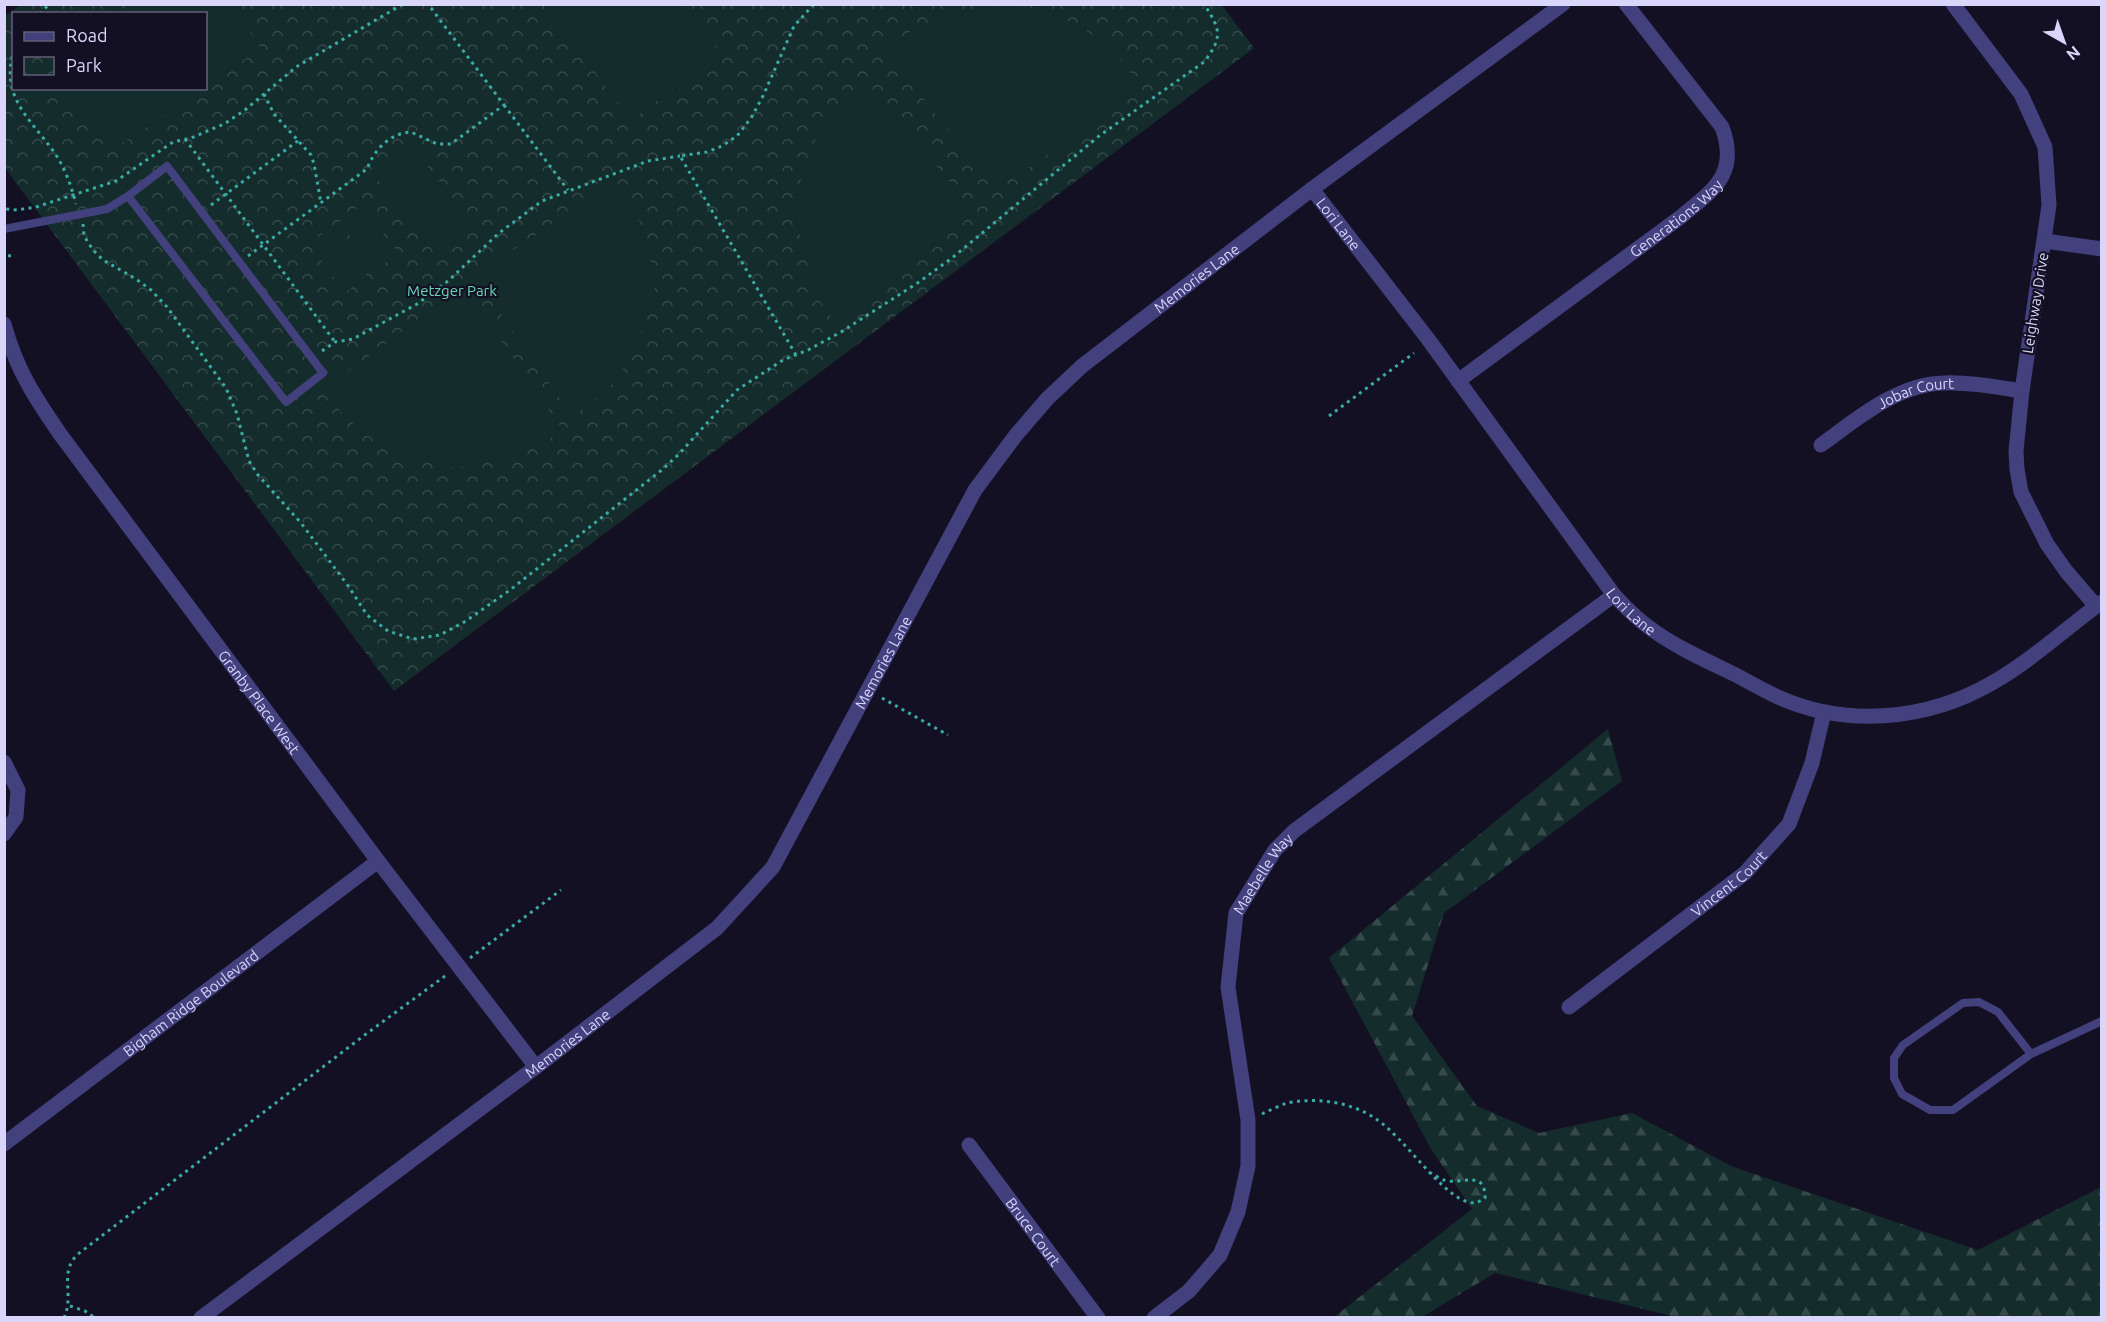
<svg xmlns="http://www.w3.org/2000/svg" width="2106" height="1322" font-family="Ubuntu,sans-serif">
  <defs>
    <pattern id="forest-firs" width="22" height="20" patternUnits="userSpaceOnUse" patternTransform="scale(1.5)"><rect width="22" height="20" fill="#142c2b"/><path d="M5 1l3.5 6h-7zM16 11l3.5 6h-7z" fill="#364a4b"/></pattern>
    <pattern id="park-crowns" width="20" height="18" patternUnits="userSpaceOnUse" patternTransform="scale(1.5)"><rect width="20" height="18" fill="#142c2b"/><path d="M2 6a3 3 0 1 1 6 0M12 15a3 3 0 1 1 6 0" fill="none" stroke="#364a4b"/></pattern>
  </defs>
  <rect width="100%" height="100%" fill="#141023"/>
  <path fill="url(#forest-firs)" d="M1608 729 1622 781 1444 913 1412 1016 1477 1106 1539 1133 1632 1113 1731 1166 1978 1250 2101 1187V1317H1676L1495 1273 1422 1317H1334L1472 1209 1431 1149 1329 958Z"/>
  <path fill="url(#park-crowns)" fill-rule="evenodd" d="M1221 4 1254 48 394 691 5 168V16L20 5ZM14 14H206V88H14Z"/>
  <path fill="#142c2b" d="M130 4 231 5 261 48 206 86V14L116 13Z
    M543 5H683L720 52 632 120Z
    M1003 5C1045 4 1099 31 1125 65 1131 72 1135 81 1139 89L1020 174 982 170 883 50 911 31 967 11Z
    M866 81 970 207 965 221 835 323 821 303 802 247 794 201 813 144 834 110Z
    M68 89H202L111 151Z
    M409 142 473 227 436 255 371 170Z
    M615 183 626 186 647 242 655 287 638 344 617 379 595 401 572 416 480 284 483 270Z
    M361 205 398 253 375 270 339 221Z
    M331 227 367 276 345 293 309 244Z
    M455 293 470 296 560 426 556 436 501 458 456 468 398 453 363 433 340 411 325 388Z"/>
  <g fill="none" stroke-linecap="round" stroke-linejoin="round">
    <path stroke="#3aaba5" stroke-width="3" stroke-dasharray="3 4.5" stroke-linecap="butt" d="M40 14 49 4
      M14 49C0 97 28 116 54 152 65 168 71 185 76 204
      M264 94 274 114 311 155 314 164 321 203
      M504 105 568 190
      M185 139 335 342
      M4 202 6 209 17 210 36 207 116 181 173 142 191 138 224 124 245 110 296 67 403 4
      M211 205 299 140
      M83 224 84 236 93 250 103 260 136 279 151 290 167 307 226 388 237 414 249 461 258 475 301 523 349 587 367 615 388 631 413 639 440 635 466 621 510 590 663 469 678 455 737 390 783 360 808 350 841 332 919 282 952 258 1099 136 1204 62C1223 37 1221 30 1204 4
      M8 256 15 255
      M248 256 367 169C374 150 390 133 411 132L437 144H451L504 105 428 4
      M322 351 335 342 353 339 417 304 448 281 499 233 542 201 648 161 680 156
      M796 355 680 156 707 152 722 146 737 136 751 118 763 96 794 26 814 4
      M1329 416 1414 353
      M882 698 948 735
      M470 958 561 890
      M1262 1114C1270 1110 1279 1106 1287 1103 1316 1097 1352 1102 1376 1119 1404 1137 1441 1195 1468 1202 1474 1204 1479 1202 1485 1198 1485 1168 1461 1186 1444 1180 1440 1179 1435 1175 1431 1173
      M70 1306 85 1311 95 1318
      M64 1318C75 1293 58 1273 78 1254L366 1034 445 976"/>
    <path stroke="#42407d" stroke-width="8" d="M4 229 107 209 128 196 167 166 323 373 286 402 128 196
      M2031 1054 1998 1012 1979 1002 1963 1003 1903 1045 1894 1058V1078L1902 1094 1930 1110H1953L2031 1054 2102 1021"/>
    <g stroke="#42407d" stroke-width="15">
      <path d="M1953 4 2021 94 2045 147 2049 205 2022 391 2016 451 2017 469 2021 492 2047 544 2066 571 2096 606"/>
      <path id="s1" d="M1312 189 1428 339 1614 595C1626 608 1639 621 1654 631 1678 648 1707 661 1734 674 1749 682 1763 690 1778 697 1847 728 1928 720 1992 683 2031 661 2066 628 2102 602"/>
      <path d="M2045 241 2102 249"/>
      <path id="s2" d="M4 324C16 369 34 396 60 434L378 861 536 1067"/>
      <path id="s3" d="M1458 381 1682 216C1714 189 1739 174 1722 127L1626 4"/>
      <path id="s4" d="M1821 445C1857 419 1897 384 1944 383 1970 382 1996 387 2022 391"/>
      <path d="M4 762 18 790 16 817 4 834"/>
      <path id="s5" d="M1569 1007 1745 873 1789 824 1812 763 1824 712"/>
      <path id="s6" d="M4 1144 378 861"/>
      <path id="s7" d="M969 1145 1098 1318"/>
      <path id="s8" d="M201 1318 536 1067 717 928 773 867 975 490 1016 435 1047 399 1082 366 1312 189 1563 4"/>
      <path id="s9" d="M1154 1318 1189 1291 1220 1255 1238 1212 1248 1166V1120L1228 987 1236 913 1275 850 1294 831 1614 595"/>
    </g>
  </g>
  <g text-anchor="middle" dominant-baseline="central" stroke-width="4.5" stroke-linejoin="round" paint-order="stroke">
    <g font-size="15" fill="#dad6fb" stroke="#141023">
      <text stroke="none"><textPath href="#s3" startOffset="272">Generations Way</textPath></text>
      <text stroke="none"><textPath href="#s1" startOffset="44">Lori Lane</textPath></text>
      <text stroke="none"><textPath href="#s8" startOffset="1466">Memories Lane</textPath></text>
      <text transform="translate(2035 303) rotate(-81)">Leighway Drive</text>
      <text stroke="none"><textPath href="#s4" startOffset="110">Jobar Court</textPath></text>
      <text stroke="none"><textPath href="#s1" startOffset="530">Lori Lane</textPath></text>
      <text stroke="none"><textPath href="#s8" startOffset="962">Memories Lane</textPath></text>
      <text stroke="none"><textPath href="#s2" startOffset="458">Granby Place West</textPath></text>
      <text stroke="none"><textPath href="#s9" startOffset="488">Maebelle Way</textPath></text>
      <text stroke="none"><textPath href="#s5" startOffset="202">Vincent Court</textPath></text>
      <text stroke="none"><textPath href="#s6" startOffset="234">Bigham Ridge Boulevard</textPath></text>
      <text stroke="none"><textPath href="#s8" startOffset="458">Memories Lane</textPath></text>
      <text stroke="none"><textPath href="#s7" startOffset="108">Bruce Court</textPath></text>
    </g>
    <g font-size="15" fill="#68d5ba" stroke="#141023">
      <text x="452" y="290">Metzger Park</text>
    </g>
  </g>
  <rect width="2106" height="1322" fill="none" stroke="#dad6fb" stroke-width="12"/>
  <rect x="12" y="12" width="195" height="78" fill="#141023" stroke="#635f79" stroke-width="1.5"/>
  <rect x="24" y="32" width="30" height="9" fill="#42407d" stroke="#635f79" stroke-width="1.5"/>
  <text x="66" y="42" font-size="18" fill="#dad6fb">Road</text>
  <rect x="24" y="57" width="30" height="18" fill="url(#park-crowns)" stroke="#635f79" stroke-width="1.5"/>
  <text x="66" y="72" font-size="18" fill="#dad6fb">Park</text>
  <g transform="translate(2064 42) rotate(140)" stroke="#141023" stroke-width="4.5" paint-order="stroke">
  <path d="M0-4.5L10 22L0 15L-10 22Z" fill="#dad6fb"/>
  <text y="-9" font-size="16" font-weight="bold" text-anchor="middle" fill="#dad6fb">N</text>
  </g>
</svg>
